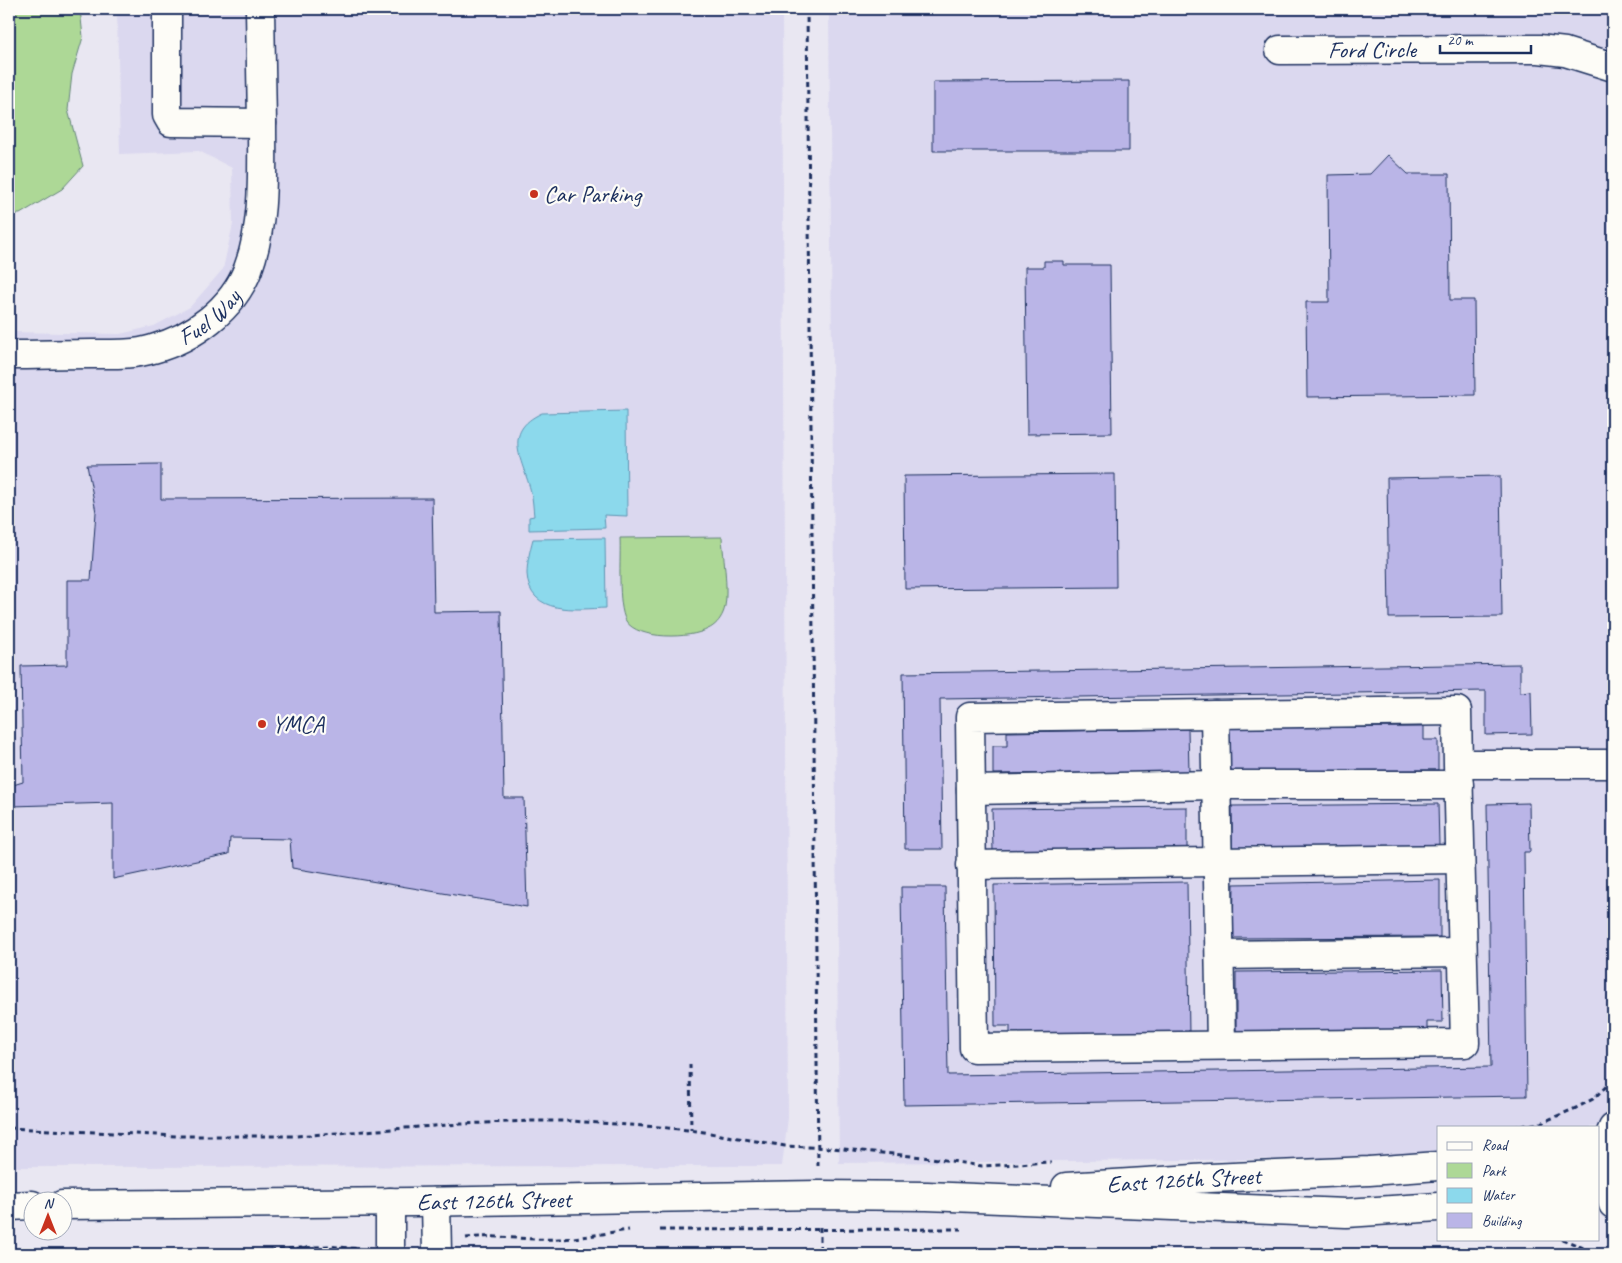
<svg xmlns="http://www.w3.org/2000/svg" width="1622" height="1263" font-family="Caveat,sans-serif">
  <rect width="100%" height="100%" fill="#e9e7f2"/>
  <filter id="ink" filterUnits="userSpaceOnUse"><feTurbulence type="fractalNoise" baseFrequency=".02" numOctaves="2"/><feDisplacementMap in="SourceGraphic" scale="10" xChannelSelector="R" yChannelSelector="G"/><feConvolveMatrix kernelMatrix="1 2 1 2 8 2 1 2 1" color-interpolation-filters="sRGB"/></filter>
  <g filter="url(#ink)">
    <path fill="#dbd8ef" d="M117 9H782L788 1118 782 1166 9 1167V332L120 334 154 326 190 307 223 269 233 224 232 168 199 151 120 154Z
      M829 9H1613V1156H1598V1127H1438V1158L839 1163Z"/>
    <path fill="#add896" stroke="#64847a" d="M9 9H80L83 37 72 74 68 110 83 166 62 189 20 214H9Z
      M722 537C723 555 730 598 723 613 720 620 715 626 708 629 690 639 638 640 626 621 617 604 621 558 620 538Z"/>
    <path fill="#8cd9ec" stroke="#5f95b3" d="M626 411 627 516 604 515 605 528 529 530V517L534 516C533 508 533 500 531 492 524 462 500 432 542 413Z
      M605 538 606 608C577 609 529 616 527 574 527 562 530 550 533 539Z"/>
    <path fill="#bab5e7" stroke="#1b2f5e" d="M1129 81V151H933V82Z
      M1388 155 1408 174H1449L1450 300H1474L1475 395 1307 397 1306 302H1329L1328 175 1370 174Z
      M1044 261H1064V265H1110L1112 433 1027 434 1025 267H1044Z
      M161 464V499L432 498 434 612 501 611 504 798H524L527 907 292 868 290 839 230 838 229 854 113 879V803L12 806 13 785 23 782 21 666 67 665V580H91L96 512 87 465Z
      M1115 474 1116 587 905 589 904 476Z
      M1500 476 1502 617 1389 618 1387 478Z
      M1520 664V692L1531 691 1532 734 1486 735V691L940 699 942 849H905L903 673Z
      M1424 727V740H1438V770L1229 771V728Z
      M1188 729 1189 772 993 774V746H1007V732Z
      M1529 803 1530 852H1524L1527 1096 904 1105 901 887H945L948 1075 1491 1067 1487 804Z
      M1438 804 1439 845 1232 848V806Z
      M1187 807V848L993 851 992 809Z
      M1440 880V937L1233 938 1234 884Z
      M1187 882 1189 1036 1010 1037V1026H995L994 885Z
      M1442 970 1443 1022H1427V1033L1236 1034V972Z"/>
    <g fill="none" stroke-linecap="round" stroke-linejoin="round">
      <g stroke="#1b2f5e" stroke-width="31">
        <g id="minor">
          <path d="M167 9V115L171 122 262 123"/>
          <path id="s1" d="M1280 50 1539 49 1565 52 1613 67"/>
          <path id="s2" d="M9 355C37 355 64 354 92 354 112 354 134 355 153 349 193 338 233 309 248 269 265 223 262 171 262 123 261 85 261 47 260 9"/>
          <path d="M1215 714 1221 1045"/>
          <path d="M1458 764 1457 711 970 717 974 1048 1465 1043 1458 764H1613"/>
          <path d="M971 790 1216 785H1459"/>
          <path d="M971 865 1460 859"/>
          <path d="M1220 955 1462 952"/>
          <path d="M390 1202V1254"/>
          <path d="M436 1202 437 1254"/>
        </g>
      </g>
      <g stroke="#1b2f5e" stroke-width="31">
        <g id="major">
          <path d="M1613 1128C1601 1152 1603 1180 1613 1204"/>
          <path id="s3" d="M1066 1187 1210 1178 1369 1171 1438 1166"/>
          <path id="s4" d="M62 1205 415 1202 819 1195 927 1196 1346 1213 1438 1207"/>
          <path d="M9 1206 32 1205"/>
        </g>
      </g>
      <path stroke="#1b2f5e" stroke-width="3" stroke-dasharray="5 4" stroke-linecap="butt" d="M807 9 818 1166
        M690 1064 691 1130
        M1513 1127 1541 1123 1576 1108 1593 1099 1613 1080
        M9 1128 177 1136H296L461 1124 532 1121H570L659 1127 698 1131 785 1146 833 1148 932 1158 982 1166 1051 1162
        M820 1227V1254
        M660 1230 961 1229
        M466 1238C497 1234 528 1241 559 1239 583 1238 605 1233 629 1230
        M1562 1239 1598 1254
        M9 1252H214L266 1251 328 1246 360 1249"/>
      <use href="#minor" stroke="#fdfcf7" stroke-width="28"/>
      <use href="#major" stroke="#fdfcf7" stroke-width="28"/>
    </g>
  </g>
  <g fill="#c8321e" stroke="#fdfcf7" stroke-width="2">
    <circle cx="534" cy="194" r="5"/>
    <circle cx="262" cy="724" r="5"/>
  </g>
  <g text-anchor="middle" dominant-baseline="central" stroke-width="4.5" stroke-linejoin="round" paint-order="stroke">
    <g font-size="24" fill="#1b2f5e" stroke="#fdfcf7">
      <text stroke="none"><textPath href="#s1" startOffset="92">Ford Circle</textPath></text>
      <text stroke="none"><textPath href="#s2" startOffset="210">Fuel Way</textPath></text>
      <text stroke="none"><textPath href="#s3" startOffset="118">East 126th Street</textPath></text>
      <text stroke="none"><textPath href="#s4" startOffset="432">East 126th Street</textPath></text>
    </g>
    <g font-size="24" fill="#1b2f5e" stroke="#fdfcf7" text-anchor="start">
      <text x="544" y="194">Car Parking</text>
      <text x="272" y="724">YMCA</text>
    </g>
  </g>
  <rect width="1622" height="1263" fill="none" stroke="#fdfcf7" stroke-width="30"/>
  <rect x="15" y="15" width="1592" height="1233" fill="none" stroke="#1b2f5e" stroke-width="2" filter="url(#ink)"/>
  <rect x="1437" y="1126" width="162" height="115" fill="#fdfcf7" stroke="#a3aaba"/>
  <rect x="1447" y="1142" width="25" height="8" fill="#fdfcf7" stroke="#a3aaba"/>
  <text x="1482" y="1150" font-size="15" fill="#1b2f5e">Road</text>
  <rect x="1447" y="1163" width="25" height="15" fill="#add896" stroke="#a3aaba"/>
  <text x="1482" y="1176" font-size="15" fill="#1b2f5e">Park</text>
  <rect x="1447" y="1188" width="25" height="15" fill="#8cd9ec" stroke="#a3aaba"/>
  <text x="1482" y="1200" font-size="15" fill="#1b2f5e">Water</text>
  <rect x="1447" y="1213" width="25" height="15" fill="#bab5e7" stroke="#a3aaba"/>
  <text x="1482" y="1226" font-size="15" fill="#1b2f5e">Building</text>
  <g transform="translate(48 1216)"><circle r="24" fill="#fdfcf7" stroke="#a3aaba"/>
  <path d="M0-4L9 19L0 12L-9 19Z" fill="#c8321e"/>
  <text y="-8" font-size="14" font-weight="bold" text-anchor="middle" fill="#1b2f5e">N</text>
  </g>
  <path d="M1440 45v8h91v-8" fill="none" stroke="#1b2f5e" stroke-width="2.5"/>
  <text x="1447" y="45" font-size="15" fill="#1b2f5e" stroke="#fdfcf7" stroke-width="4" paint-order="stroke">20 m</text>
</svg>
